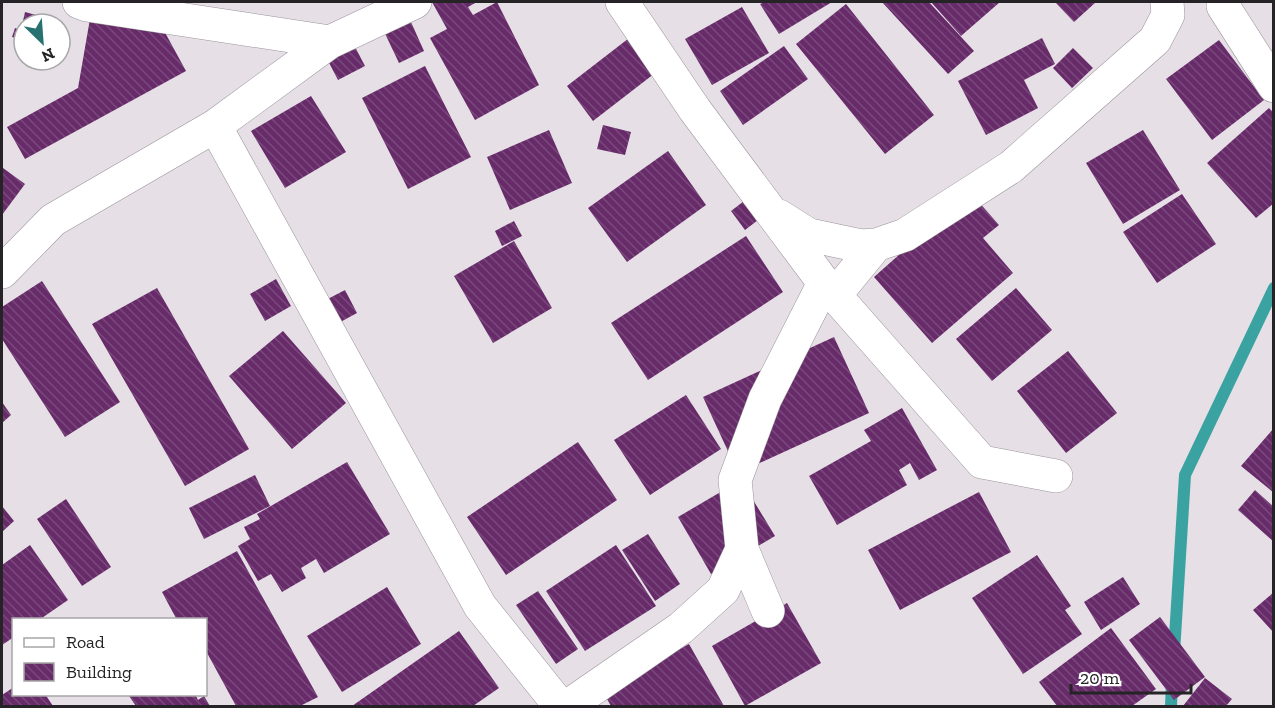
<svg xmlns="http://www.w3.org/2000/svg" width="1275" height="708" font-family="'Zilla Slab',serif">
  <defs>
    <pattern id="building-back-hatch" width="6" height="6" patternUnits="userSpaceOnUse" patternTransform="scale(1.5)"><rect width="6" height="6" fill="#682b6a"/><path d="M-1 5l2 2M0 0l6 6M5-1l2 2" fill="none" stroke="#79487b"/></pattern>
  </defs>
  <rect width="100%" height="100%" fill="#e6dfe6"/>
  <g fill="none" stroke-linecap="round" stroke-linejoin="round">
    <path stroke="#3ba2a2" stroke-width="12" d="M1174 653 1185 475 1274 288
      M1171 706 1172 683"/>
  </g>
  <path fill="url(#building-back-hatch)" d="M432 2H477L468 7 473 15 497 2 539 85 475 120 430 38 447 29Z
    M765 2H832L779 34 760 4Z
    M882 2H929L974 51 948 74Z
    M931 2H1000L961 36Z
    M1055 2H1096L1074 22Z
    M846 4 934 115 885 154 796 44Z
    M742 7 769 53 712 85 685 39Z
    M406 11 424 51 399 63 380 23Z
    M25 12 36 15 34 24H24V40L12 37 15 28 21 30Z
    M91 13 162 27 186 71 25 159 7 127 78 88Z
    M633 35 659 70 593 121 567 86Z
    M1042 38 1055 64 1024 80 1038 108 986 135 958 81Z
    M1219 40 1264 100 1212 140 1166 79Z
    M353 43 365 66 338 80 326 57Z
    M784 46 808 79 743 125 720 91Z
    M1073 48 1093 68 1072 88 1053 68Z
    M425 66 471 157 408 189 362 98Z
    M311 96 346 152 285 188 251 131Z
    M1269 108 1274 113V203L1256 218 1207 163Z
    M603 125 631 132 625 155 597 149Z
    M549 130 572 183 510 210 487 157Z
    M1143 130 1180 190 1123 224 1086 163Z
    M668 151 706 205 627 262 588 208Z
    M3 168 25 184 2 215V171Z
    M970 192 999 225 983 238 1013 273 932 343 874 277Z
    M1182 194 1216 244 1157 283 1123 232Z
    M748 198 762 217 745 230 731 211Z
    M514 221 522 236 502 246 495 231Z
    M746 236 783 292 648 380 611 323Z
    M514 241 552 308 493 343 454 276Z
    M276 279 291 306 265 321 250 294Z
    M42 281 120 402 65 437 2 339V307Z
    M157 288 249 449 185 486 92 324Z
    M1016 288 1052 330 992 381 956 339Z
    M345 290 357 313 333 326 320 303Z
    M283 331 346 403 292 449 229 376Z
    M834 337 869 413 738 473 703 397Z
    M1068 351 1117 413 1066 453 1017 391Z
    M686 395 721 449 650 495 614 440Z
    M2 402 11 415 2 423Z
    M902 408 937 470 919 480 910 463 899 470 907 485 837 525 809 476 871 441 864 430Z
    M1274 428V493L1241 466Z
    M578 442 617 500 506 575 467 517Z
    M347 462 390 534 324 573 316 559 301 568 306 578 282 592 271 574 258 581 238 546 250 539 244 527 260 519 257 514Z
    M255 475 270 506 204 539 189 508Z
    M741 480 775 536 711 574 678 517Z
    M1255 490 1274 507V542L1238 510Z
    M979 492 1011 552 900 610 868 550Z
    M66 499 111 567 82 586 37 519Z
    M2 506 14 521 2 532Z
    M648 534 680 584 655 601 622 550Z
    M30 545 68 600 39 620H14V637L2 645V565Z
    M616 545 656 606 585 651 546 591Z
    M237 551 318 697 300 706H236L206 651V620H177L162 592Z
    M1037 555 1071 606 1065 610 1082 634 1023 674 972 598Z
    M1123 577 1140 604 1101 630 1084 602Z
    M387 587 421 644 342 692 307 636Z
    M538 591 578 649 556 664 516 605Z
    M1274 592V633L1253 610Z
    M787 603 821 663 745 706 712 646Z
    M1160 617 1205 677 1174 700 1129 640Z
    M1111 628 1156 689 1132 706H1057L1039 682Z
    M459 631 499 688 473 706H352Z
    M689 644 724 706H611L603 692Z
    M1205 678 1232 699 1226 706H1183Z
    M14 687V694H45L53 706H2V695Z
    M132 694H195L198 700 204 696 210 706H136L129 696Z"/>
  <g fill="none" stroke-linecap="round" stroke-linejoin="round">
    <g stroke="#9a949a" stroke-width="34">
      <path id="minor" d="M79 2 87 5 330 42 415 2
        M622 2 695 110 824 283 982 462 1056 476
        M1223 6 1274 86
        M215 126 480 606 560 706
        M779 216 809 235 861 246 876 245 905 235 1011 167 1155 40 1168 15 1167 2
        M2 272 53 220 215 126 330 42
        M835 295 876 245
        M768 611 742 549 735 480 765 399 824 283
        M568 706 681 628 723 590 742 549"/>
    </g>
    <use href="#minor" stroke="#fff" stroke-width="33"/>
  </g>
  <rect width="1275" height="708" fill="none" stroke="#252325" stroke-width="6"/>
  <rect x="12" y="618" width="195" height="78" fill="#ffffff" stroke="#a8a7a8" stroke-width="1.5"/>
  <rect x="24" y="638" width="30" height="9" fill="#ffffff" stroke="#a8a7a8" stroke-width="1.5"/>
  <text x="66" y="648" font-size="18" fill="#252325">Road</text>
  <rect x="24" y="663" width="30" height="18" fill="url(#building-back-hatch)" stroke="#a8a7a8" stroke-width="1.5"/>
  <text x="66" y="678" font-size="18" fill="#252325">Building</text>
  <g transform="translate(42 42) rotate(155)"><circle r="28" fill="#ffffff" stroke="#a8a7a8" stroke-width="1.5"/>
  <path d="M0-4.5L10 22L0 15L-10 22Z" fill="#277171"/>
  <text y="-9" font-size="16" font-weight="bold" text-anchor="middle" fill="#252325">N</text>
  </g>
  <path d="M1071 684v9h120v-9" fill="none" stroke="#252325" stroke-width="3"/>
  <text x="1080" y="684" font-size="18" fill="#252325" stroke="#ffffff" stroke-width="4.5" paint-order="stroke">20 m</text>
</svg>
